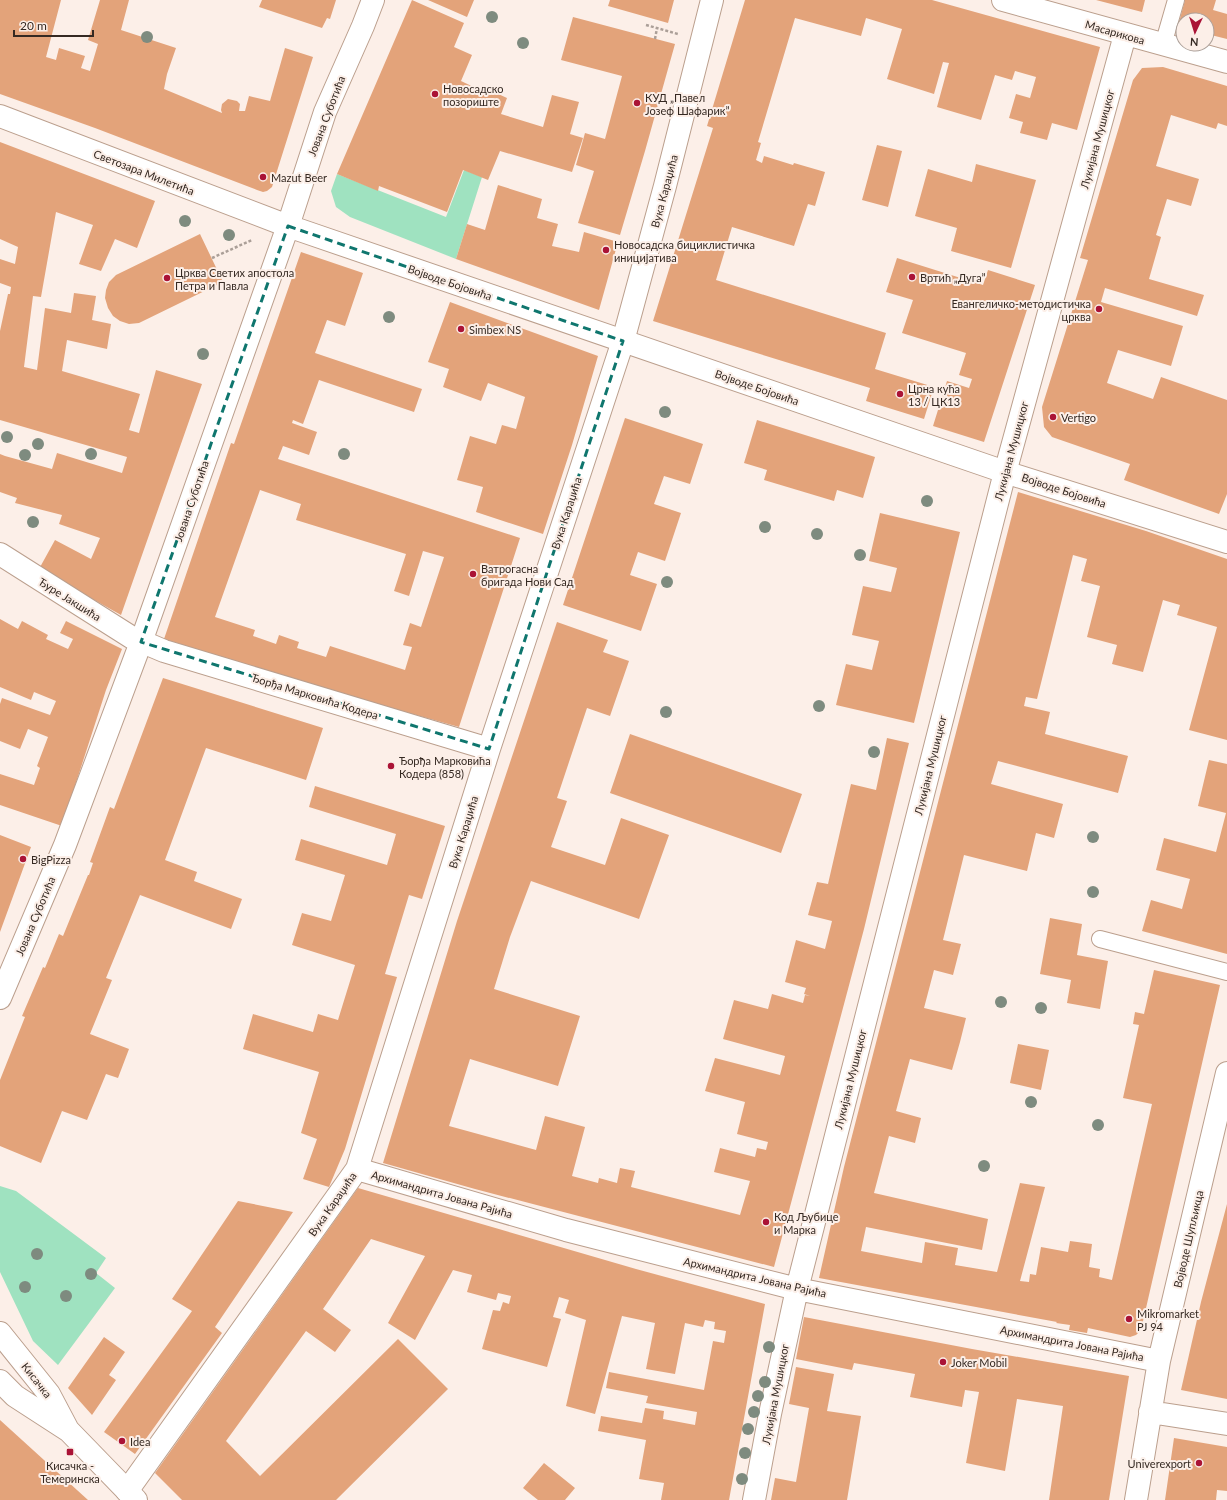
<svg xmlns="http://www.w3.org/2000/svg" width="1227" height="1500" font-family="Lato,sans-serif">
  <rect width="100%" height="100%" fill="#fcefe8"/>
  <path fill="#9fe2c0" d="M464 170 482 177 456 259 350 217 336 207 331 191 337 174 446 217Z
    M0 1186 16 1191 106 1258 96 1273 115 1288 58 1365 33 1341 0 1272Z"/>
  <path fill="#e3a37a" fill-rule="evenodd" d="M0 0H61L46 57 56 60 59 48 85 56 81 68 90 71 98 44 88 40 100 0H129L121 30 176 48 167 74 164 89 222 113 221 110 222 104 228 99 237 101 240 104 239 111H245L249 96 270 101 285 48 313 57 272 187 267 191 263 192 257 190 95 128 0 94Z
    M262 0H336L330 19 327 18 322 28 259 7Z
    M412 0 464 23 454 47 472 55 461 81 480 90 483 87 507 98 501 114 543 127 552 95 579 102 570 134 583 138 572 172 500 151 488 180 463 170 447 212 379 186 378 191 337 174Z
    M428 0H474L467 17Z
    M610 0H674L668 23 608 6Z
    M745 0H932L1100 47 1077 130 1052 123 1047 140 1020 133 1023 122 1009 118 1016 94 1030 98 1036 77 1015 71 1012 80 995 75 981 120 937 107 949 63 943 62 934 94 887 79 902 29 866 18 861 36 795 18 758 142 761 143 756 160 762 163 764 156 793 165 794 163 825 172 815 206 808 204 794 246 732 227 716 280 886 333 875 369 934 387 924 419 866 401 870 388 653 321 713 128 707 126Z
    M1096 0H1145L1142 12Z
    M1185 0H1216L1213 10 1227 14V39L1207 34V20H1183V27L1178 26Z
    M573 17 675 44 645 151 620 235 578 223 594 171 576 165 585 133 605 139 622 76 561 60Z
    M1163 67 1227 86V126L1218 123 1216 129 1171 115 1156 166 1199 179 1191 206 1167 199 1156 235 1161 237 1149 279 1204 295 1197 316 1105 288 1101 302 1183 326 1171 366 1118 350 1107 383 1153 399 1161 377 1227 400V494L1219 514 1124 480 1130 464 1052 437 1044 427 1042 407 1088 260 1080 258 1133 80 1142 68Z
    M0 142 155 201 137 248 115 239 101 271 79 264 93 225 56 212 41 297 33 296 24 367 37 370 45 308 71 313 74 293 96 296 92 320 111 324 107 349 67 340 62 371 140 394 129 430 139 433 156 370 202 384 121 615 39 569 55 540 91 559 100 538 59 524 62 515 15 503 17 498 0 492V454L5 456 52 469 57 453 122 473 127 457 0 420V331L8 294H10L11 287 0 283V259L15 264 18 247 0 239Z
    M877 145 902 151 888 207 862 200Z
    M976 164 1036 180 1011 268 951 251 957 228 915 216 928 169 972 182Z
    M498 185 542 199 537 218 558 224 552 246 579 252 584 232 618 242 599 310 456 259 467 224 485 230Z
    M200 234 223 282 139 323 129 324 120 321 113 316 108 308 105 298 106 290 109 282 116 275Z
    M301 252 363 273 345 326 327 320 315 353 422 389 414 412 319 380 303 424 293 420 292 423 317 432 309 455 283 446 278 459 520 538 459 727 327 690 164 639 231 443 234 444ZM260 490 301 504 296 520 406 554 394 591 409 596 423 551 444 557 421 627 410 623 403 645 412 647 405 670 330 646 326 657 297 648 299 642 279 635 276 644 253 636 255 630 215 617Z
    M897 258 983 285 988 270 1035 285 984 442 933 426 947 381 969 388 972 379 959 375 966 353 902 333 913 300 886 292Z
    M450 302 598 356 572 445 543 534 476 512 483 487 457 480 470 436 496 444 502 425 516 429 525 397 488 383 481 401 443 387 449 369 428 362Z
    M625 418 703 444 690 484 664 476 654 504 681 513 665 561 638 552 630 575 657 584 641 631 563 605Z
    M757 420 875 457 863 498 837 490 834 501 764 480 767 470 744 463Z
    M1018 492 1146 531 1227 559V740L1189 730 1217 627 1177 615 1180 605 1163 600 1143 672 1112 664 1117 645 1087 637 1100 586 1081 581 1087 559 1073 555 1037 699 1026 697 1024 706 1050 712 1045 734 1128 756 1118 793 998 761 991 784 1063 804 1054 838 1036 833 1027 871 964 855 943 940 961 944 953 975 934 970 924 1008 966 1018 960 1042 952 1070 910 1059 896 1111 921 1118 915 1143 889 1136 874 1193 988 1219 982 1250 866 1227 861 1251 922 1263 925 1242 958 1248 955 1265 997 1272 1020 1183 1045 1187 1020 1281 1029 1282 1030 1274 1036 1275 1041 1247 1068 1252 1070 1241 1092 1244 1089 1267 1100 1269 1099 1277 1112 1280 1152 1104 1123 1098 1139 1025 1133 1024 1135 1012 1144 1014 1154 970 1220 985 1141 1330 1136 1335 1130 1337 1088 1328 1087 1333 1069 1330 1070 1325 1056 1323 1057 1322 819 1278 844 1167Z
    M880 513 960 532 914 723 836 705 846 664 872 670 879 641 852 635 863 586 891 592 897 568 869 561Z
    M0 619 18 629 22 621 48 635 46 639 68 649 73 639 60 633 66 621 122 649 106 690 62 826 0 805V774L34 785 40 768 37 766 48 737 28 729 20 749 0 741V704L2 698 50 715 56 701 34 692 31 700 0 687Z
    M557 622 608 640 603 652 629 661 610 716 587 708 557 798 567 801 551 847 605 865 621 818 669 835 639 919 531 881 510 937 494 989 580 1016 558 1086 470 1059 449 1126 536 1150 545 1116 585 1127 572 1176 598 1183 599 1178 617 1183 620 1168 635 1171 631 1187 740 1215 750 1181 714 1172 720 1148 755 1157 757 1148 766 1150 768 1142 737 1134 745 1102 705 1091 715 1058 780 1075 785 1056 723 1039 734 1000 768 1009 772 994 803 1003 805 995 810 996 804 994 806 988 785 982 796 940 825 949 832 921 808 915 817 882 828 884 851 784 876 790 887 738 909 743 864 929 774 1267 475 1189 383 1163 457 921Z
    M163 678 323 728 306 780 206 748 165 860 197 872 194 881 242 899 231 929 140 895 106 978 112 980 90 1034 129 1049 118 1078 106 1074 87 1120 62 1111 41 1163 0 1146V1080L25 1017 22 1016 43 967 45 968 59 934 63 936 88 875H89L93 863 90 862 110 807 114 809Z
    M630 734 802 794 781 853 610 793Z
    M1209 760 1227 764V954L1142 931 1151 900 1182 909 1190 879 1156 870 1164 838 1216 852 1226 813 1198 806Z
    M315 786 445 826 422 899 409 895 385 974 397 977 345 1149 329 1187 303 1179 317 1139 301 1133 319 1072 243 1049 253 1014 313 1032 318 1014 338 1020 355 965 292 945 302 913 331 921 345 875 295 860 301 839 387 865 396 834 309 807Z
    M0 835 31 847 0 932Z
    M1050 918 1082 924 1077 955 1108 961 1100 1009 1067 1003 1071 980 1040 974Z
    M1018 1044 1049 1050 1041 1090 1010 1083Z
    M358 1188 636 1269 765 1304 729 1500H661L664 1483 639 1479 646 1440 598 1431 601 1416 642 1423 645 1408 664 1411 663 1419 695 1425 697 1412 646 1403 648 1396 606 1388 609 1372 704 1390 713 1341 724 1343 726 1331 714 1329 715 1322 705 1320 703 1327 685 1323 675 1374 646 1369 655 1323 622 1316 595 1414 566 1406 586 1320 565 1313 569 1300 559 1297 553 1317 561 1319 547 1367 482 1349 493 1310 500 1311 503 1302 509 1304 511 1296 498 1293 496 1300 467 1292 472 1275 453 1270 415 1340 388 1323 425 1256 371 1239 323 1309 351 1330 335 1352 306 1331 226 1441 260 1476 398 1339 448 1389 336 1500H182L155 1473Z
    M238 1201 293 1212 215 1327 222 1333 135 1454 104 1432 192 1311 172 1299Z
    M1227 1204V1399L1181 1390 1201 1302Z
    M804 1317 972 1349 1129 1376 1109 1500H1049L1063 1406 1017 1399 1005 1471 966 1463 979 1392 965 1390 962 1407 910 1397 915 1374 854 1363 852 1370 796 1359Z
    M104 1337 125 1352 109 1375 116 1380 92 1415 68 1388Z
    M796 1367 834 1374 827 1411 861 1416 847 1500H771L775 1478 796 1482 809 1408 789 1404Z
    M0 1420 88 1500H0Z
    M1174 1438 1227 1447V1491L1217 1490 1216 1500H1165Z
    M544 1463 575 1488 565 1500H538L523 1488Z"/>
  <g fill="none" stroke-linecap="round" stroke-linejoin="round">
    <g stroke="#bb9f8d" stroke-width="18">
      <path id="lane" d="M1163 45 1176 0
        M1100 939 1227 972"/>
    </g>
    <g stroke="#bb9f8d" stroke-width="24">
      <path id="street" d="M1003 0 1227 62
        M0 116 288 226
        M0 554 131 637 164 651 489 749
        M357 1169 566 1230 797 1289 1159 1361
        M1150 1412 1227 1424
        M127 1491 357 1169 489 749 623 341 665 186 712 0
        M754 1500 770 1414 797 1289 1003 480 1125 35
        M1136 1500 1159 1361 1227 1073"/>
    </g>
    <g stroke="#bb9f8d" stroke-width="24">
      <path id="secondary" d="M288 226 1005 472 1227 542
        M0 998 65 845 141 642 288 226 325 112 363 26 373 0
        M0 1333 49 1394 68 1430
        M0 1381 15 1396 69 1431 136 1500"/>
    </g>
    <path stroke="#ab9f98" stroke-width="2.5" stroke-dasharray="3 2" stroke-linecap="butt" d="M646 25 678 34
      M655 39 657 28
      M212 258 252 240"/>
    <use href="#lane" stroke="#fff" stroke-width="16"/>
    <use href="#street" stroke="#fff" stroke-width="22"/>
    <use href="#secondary" stroke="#fff" stroke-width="22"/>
  </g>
  <g fill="#7e8b7f">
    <circle cx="492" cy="17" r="6"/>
    <circle cx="147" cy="37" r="6"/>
    <circle cx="523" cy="43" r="6"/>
    <circle cx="185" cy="221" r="6"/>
    <circle cx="229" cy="235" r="6"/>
    <circle cx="389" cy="317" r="6"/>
    <circle cx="203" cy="354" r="6"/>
    <circle cx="665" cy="412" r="6"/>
    <circle cx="7" cy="437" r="6"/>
    <circle cx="38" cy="444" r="6"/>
    <circle cx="91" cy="454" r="6"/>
    <circle cx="344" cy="454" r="6"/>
    <circle cx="25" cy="455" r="6"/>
    <circle cx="927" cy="501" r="6"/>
    <circle cx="33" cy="522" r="6"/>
    <circle cx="765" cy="527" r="6"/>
    <circle cx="817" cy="534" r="6"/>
    <circle cx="860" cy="555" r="6"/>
    <circle cx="667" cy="582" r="6"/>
    <circle cx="819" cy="706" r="6"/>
    <circle cx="666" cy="712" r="6"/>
    <circle cx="874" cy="752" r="6"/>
    <circle cx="1093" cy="837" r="6"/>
    <circle cx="1093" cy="892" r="6"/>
    <circle cx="1001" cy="1002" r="6"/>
    <circle cx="1041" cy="1008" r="6"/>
    <circle cx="1031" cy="1102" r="6"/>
    <circle cx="1098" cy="1125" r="6"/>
    <circle cx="984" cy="1166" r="6"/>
    <circle cx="37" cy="1254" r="6"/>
    <circle cx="91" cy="1274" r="6"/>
    <circle cx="25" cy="1287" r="6"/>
    <circle cx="66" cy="1296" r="6"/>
    <circle cx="769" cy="1347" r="6"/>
    <circle cx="765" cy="1382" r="6"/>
    <circle cx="758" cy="1396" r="6"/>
    <circle cx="754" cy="1412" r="6"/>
    <circle cx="748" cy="1429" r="6"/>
    <circle cx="745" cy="1453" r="6"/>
    <circle cx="742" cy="1479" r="6"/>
  </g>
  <path fill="none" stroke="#0f766e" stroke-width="3" stroke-dasharray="8 5" stroke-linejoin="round" d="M288 226 623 341 489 749 141 642Z"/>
  <g fill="#aa1336" stroke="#fcefe8" stroke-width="1.5">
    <circle cx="435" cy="94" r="4"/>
    <circle cx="637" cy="103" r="4"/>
    <circle cx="263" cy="177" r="4"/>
    <circle cx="606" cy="250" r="4"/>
    <circle cx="912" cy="277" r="4"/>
    <circle cx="167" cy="278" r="4"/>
    <circle cx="1099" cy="309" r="4"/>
    <circle cx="461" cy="329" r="4"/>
    <circle cx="900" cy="394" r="4"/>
    <circle cx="1053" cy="417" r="4"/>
    <circle cx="473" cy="574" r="4"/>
    <circle cx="391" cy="766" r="4"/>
    <circle cx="23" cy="859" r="4"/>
    <circle cx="766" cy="1222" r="4"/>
    <circle cx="1129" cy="1319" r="4"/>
    <circle cx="943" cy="1362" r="4"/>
    <circle cx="122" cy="1441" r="4"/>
    <rect x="66" y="1448" width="8" height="8" rx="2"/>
    <circle cx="1199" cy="1463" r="4"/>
  </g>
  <g text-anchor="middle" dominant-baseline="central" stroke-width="4" stroke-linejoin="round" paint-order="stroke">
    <g font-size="11" fill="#352922" stroke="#fcefe8">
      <text transform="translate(1115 32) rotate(16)">Масарикова</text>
      <text transform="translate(326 116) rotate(-69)">Јована Суботића</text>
      <text transform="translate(1097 139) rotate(-75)">Лукијана Мушицког</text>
      <text transform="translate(144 172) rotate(21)">Светозара Милетића</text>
      <text transform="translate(664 191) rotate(-75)">Вука Караџића</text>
      <text transform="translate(450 282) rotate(19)">Војводе Бојовића</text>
      <text transform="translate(757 387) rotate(19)">Војводе Бојовића</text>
      <text transform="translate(1011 451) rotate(-75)">Лукијана Мушицког</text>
      <text transform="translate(1064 490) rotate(18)">Војводе Бојовића</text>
      <text transform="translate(191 501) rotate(-71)">Јована Суботића</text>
      <text transform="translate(566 513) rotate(-72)">Вука Караџића</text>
      <text transform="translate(70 599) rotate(32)">Ђуре Јакшића</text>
      <text transform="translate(315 696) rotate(17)">Ђорђа Марковића Кодера</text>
      <text transform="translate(930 765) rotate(-76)">Лукијана Мушицког</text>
      <text transform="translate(463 832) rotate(-73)">Вука Караџића</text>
      <text transform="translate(35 916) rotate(-67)">Јована Суботића</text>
      <text transform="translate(850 1079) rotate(-76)">Лукијана Мушицког</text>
      <text transform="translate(442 1194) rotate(16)">Архимандрита Јована Рајића</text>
      <text transform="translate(332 1204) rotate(-55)">Вука Караџића</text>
      <text transform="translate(1188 1239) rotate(-77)">Војводе Шупљикца</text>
      <text transform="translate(755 1277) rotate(13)">Архимандрита Јована Рајића</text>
      <text transform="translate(1072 1343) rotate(11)">Архимандрита Јована Рајића</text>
      <text transform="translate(37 1380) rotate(52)">Кисачка</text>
      <text transform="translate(775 1394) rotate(-79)">Лукијана Мушицког</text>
    </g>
    <g font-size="11" fill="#352922" stroke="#fcefe8" text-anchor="start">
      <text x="443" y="88">Новосадско<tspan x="443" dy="13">позориште</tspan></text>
      <text x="645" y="97">КУД „Павел<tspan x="645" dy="13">Јозеф Шафарик”</tspan></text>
      <text x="271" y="177">Mazut Beer</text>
      <text x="614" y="244">Новосадска бициклистичка<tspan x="614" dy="13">иницијатива</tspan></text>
      <text x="175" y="272">Црква Светих апостола<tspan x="175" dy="13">Петра и Павла</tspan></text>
      <text x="920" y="277">Вртић „Дуга”</text>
      <text x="1091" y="303" text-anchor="end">Евангеличко-методистичка<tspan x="1091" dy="13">црква</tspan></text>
      <text x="469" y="329">Simbex NS</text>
      <text x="908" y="388">Црна кућа<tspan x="908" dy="13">13 / ЦК13</tspan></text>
      <text x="1061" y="417">Vertigo</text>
      <text x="481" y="568">Ватрогасна<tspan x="481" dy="13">бригада Нови Сад</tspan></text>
      <text x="399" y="760">Ђорђа Марковића<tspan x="399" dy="13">Кодера (858)</tspan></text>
      <text x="31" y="859">BigPizza</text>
      <text x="774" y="1216">Код Љубице<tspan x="774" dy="13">и Марка</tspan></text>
      <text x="1137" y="1313">Mikromarket<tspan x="1137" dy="13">PJ 94</tspan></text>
      <text x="951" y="1362">Joker Mobil</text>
      <text x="130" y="1441">Idea</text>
      <text x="1191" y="1463" text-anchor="end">Univerexport</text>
      <text x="70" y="1465" text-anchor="middle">Кисачка -<tspan x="70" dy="13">Темеринска</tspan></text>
    </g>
  </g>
  <g transform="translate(1195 32) rotate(184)"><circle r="19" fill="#fcefe8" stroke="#aca099"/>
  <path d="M0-3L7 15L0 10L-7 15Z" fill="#aa1336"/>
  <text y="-6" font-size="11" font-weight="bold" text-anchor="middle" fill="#352922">N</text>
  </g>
  <path d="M14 30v6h79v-6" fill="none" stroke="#352922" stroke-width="2"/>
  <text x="20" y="30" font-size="12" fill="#352922" stroke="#fcefe8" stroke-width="3" paint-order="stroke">20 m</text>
</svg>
